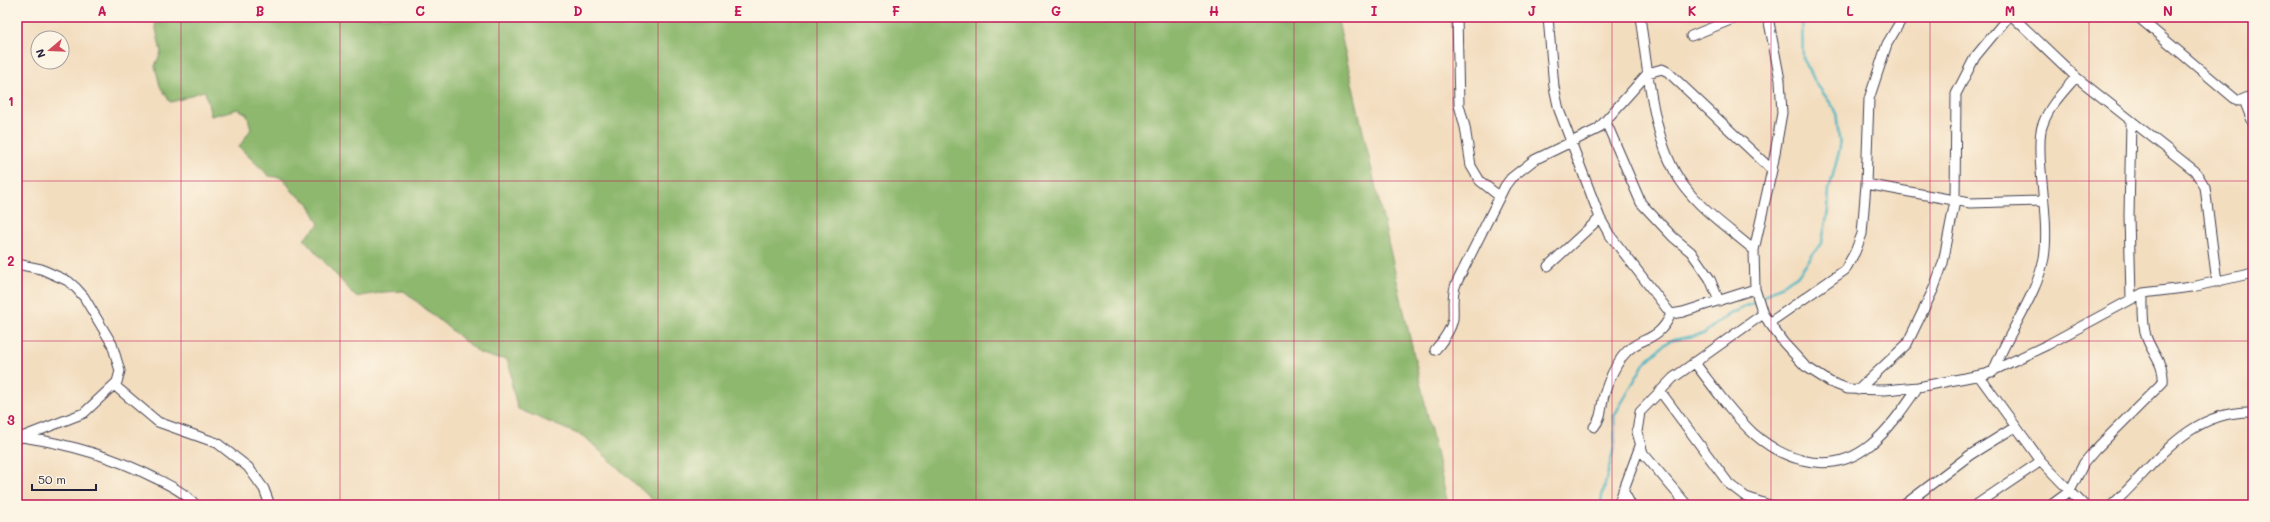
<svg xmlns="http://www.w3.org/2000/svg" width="2270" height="522" font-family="Mali,sans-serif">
  <rect width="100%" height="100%" fill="#fcf5e5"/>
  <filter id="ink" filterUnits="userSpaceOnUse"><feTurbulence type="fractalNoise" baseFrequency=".025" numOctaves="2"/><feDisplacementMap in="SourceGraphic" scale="8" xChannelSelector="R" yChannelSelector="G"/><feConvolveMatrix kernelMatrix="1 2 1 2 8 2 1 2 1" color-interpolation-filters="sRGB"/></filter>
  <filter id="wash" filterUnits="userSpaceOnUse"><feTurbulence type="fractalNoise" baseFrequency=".012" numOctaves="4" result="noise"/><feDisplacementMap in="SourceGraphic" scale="16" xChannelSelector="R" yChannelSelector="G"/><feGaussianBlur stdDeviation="0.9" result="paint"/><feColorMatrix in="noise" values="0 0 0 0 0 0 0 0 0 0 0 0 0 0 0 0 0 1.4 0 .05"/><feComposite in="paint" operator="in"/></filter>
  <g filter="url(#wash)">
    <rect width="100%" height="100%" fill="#f3ddbf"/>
    <path fill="#8eb86e" stroke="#586d54" d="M171 17H1337L1448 505H658L585 437 518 409 512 387 511 372 507 359 495 358 479 353 404 291 384 292 356 297 304 239 319 224 308 203 293 192 283 178 269 176 239 147 251 129 247 114 238 109 211 116 205 91C191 93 185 100 170 102L160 86 155 66 161 52 155 24Z"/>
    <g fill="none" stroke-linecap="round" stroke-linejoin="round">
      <path stroke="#47b5c2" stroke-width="2.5" d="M1761 298 1797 276 1822 242 1828 211 1829 190 1840 148 1836 111 1816 83 1803 58 1802 17
        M1600 505 1615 443 1614 416 1645 362 1669 341 1703 334 1726 316 1757 301"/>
    </g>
  </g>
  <g filter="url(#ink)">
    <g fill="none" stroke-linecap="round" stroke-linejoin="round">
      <g stroke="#413e4f" stroke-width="11">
        <path id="street" d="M1457 17 1459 105 1465 127 1471 166 1480 181 1499 196
          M1548 17 1554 87 1559 110 1600 218 1609 234 1671 314 1683 312 1755 289
          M1640 17C1648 69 1652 144 1684 186 1702 211 1731 230 1754 250
          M1768 17 1780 80 1782 113 1772 170 1754 250 1755 289 1763 314 1783 342 1805 366 1830 382 1848 389 1885 390 1918 387 1986 374 2047 345 2143 293 2192 287 2253 273
          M2013 17 2076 77 2195 171 2205 187 2217 282
          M2138 17 2234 98 2239 101 2253 95
          M1691 36 1738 17
          M2244 100 2253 123
          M1606 122 1641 203 1673 237 1691 252 1710 279 1719 301
          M2131 122 2129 215 2131 298
          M1866 184 1970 203 2042 201
          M17 264 41 269 68 281 76 288 84 297 112 344 120 371 117 382 84 413 17 439
          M1548 266 1600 218
          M1769 323 1845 270 1855 252 1862 234 1866 184 1869 99 1887 44 1903 17
          M1435 350C1442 342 1451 330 1453 319 1454 307 1451 296 1456 284L1505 186 1511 178 1534 160 1598 129 1648 73 1662 69 1668 72 1772 170
          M1694 362C1713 386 1731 413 1754 434 1768 446 1785 456 1802 460 1859 475 1890 428 1918 387
          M1993 372C2007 333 2036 298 2044 258 2049 227 2041 186 2040 154 2040 145 2039 132 2043 124 2049 106 2064 91 2076 77
          M1979 376 2041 461 2070 491 2084 463 2095 450 2163 382C2165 365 2151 352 2146 336 2142 322 2143 307 2143 293
          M114 385 158 422 217 443 248 467 264 489 270 505
          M1858 390 1907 344 1934 288 1943 263 1955 201 1956 94 1975 57 2008 17
          M1660 391 1729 484 1746 497 1769 505
          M1594 427C1602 418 1601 407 1604 395 1608 382 1614 368 1622 357 1638 335 1657 345 1671 314
          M22 437C69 444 112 456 155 478 169 485 184 492 196 505
          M1623 490 1631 505
          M1618 505 1640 446
          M1687 505 1643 453 1637 432 1640 412 1673 378 1763 314
          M1904 505 1970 455 2015 427
          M1976 505 2041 461
          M2051 505 2070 491 2084 505
          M2112 505C2155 466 2187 410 2253 412"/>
      </g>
      <use href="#street" stroke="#fff" stroke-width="9"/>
    </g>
  </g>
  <path fill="none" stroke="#c2185b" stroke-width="1" stroke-opacity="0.55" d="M181 17V505M340 17V505M499 17V505M658 17V505M817 17V505M976 17V505M1135 17V505M1294 17V505M1453 17V505M1612 17V505M1771 17V505M1930 17V505M2089 17V505M17 181H2253M17 341H2253"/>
  <rect width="2270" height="522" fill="none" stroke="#fcf5e5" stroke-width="44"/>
  <g transform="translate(50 50) rotate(251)"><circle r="19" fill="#fcf5e5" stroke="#a5a1a1"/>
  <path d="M0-3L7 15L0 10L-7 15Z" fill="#d1495b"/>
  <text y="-6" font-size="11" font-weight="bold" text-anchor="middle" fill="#22223b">N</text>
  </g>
  <path d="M32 484v6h64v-6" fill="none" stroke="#22223b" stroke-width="2"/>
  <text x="38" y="484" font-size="12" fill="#22223b" stroke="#fcf5e5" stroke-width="3" paint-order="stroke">50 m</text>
  <rect x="22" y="22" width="2226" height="478" fill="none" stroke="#c2185b" stroke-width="1.5"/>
  <g font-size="13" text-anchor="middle" font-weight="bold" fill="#c2185b">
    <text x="102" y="16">A</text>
    <text x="260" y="16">B</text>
    <text x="420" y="16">C</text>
    <text x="578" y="16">D</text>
    <text x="738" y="16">E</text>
    <text x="896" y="16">F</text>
    <text x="1056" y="16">G</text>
    <text x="1214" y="16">H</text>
    <text x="1374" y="16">I</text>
    <text x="1532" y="16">J</text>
    <text x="1692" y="16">K</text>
    <text x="1850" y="16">L</text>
    <text x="2010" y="16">M</text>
    <text x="2168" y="16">N</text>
    <text x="11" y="106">1</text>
    <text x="11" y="266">2</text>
    <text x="11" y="425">3</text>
  </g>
</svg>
